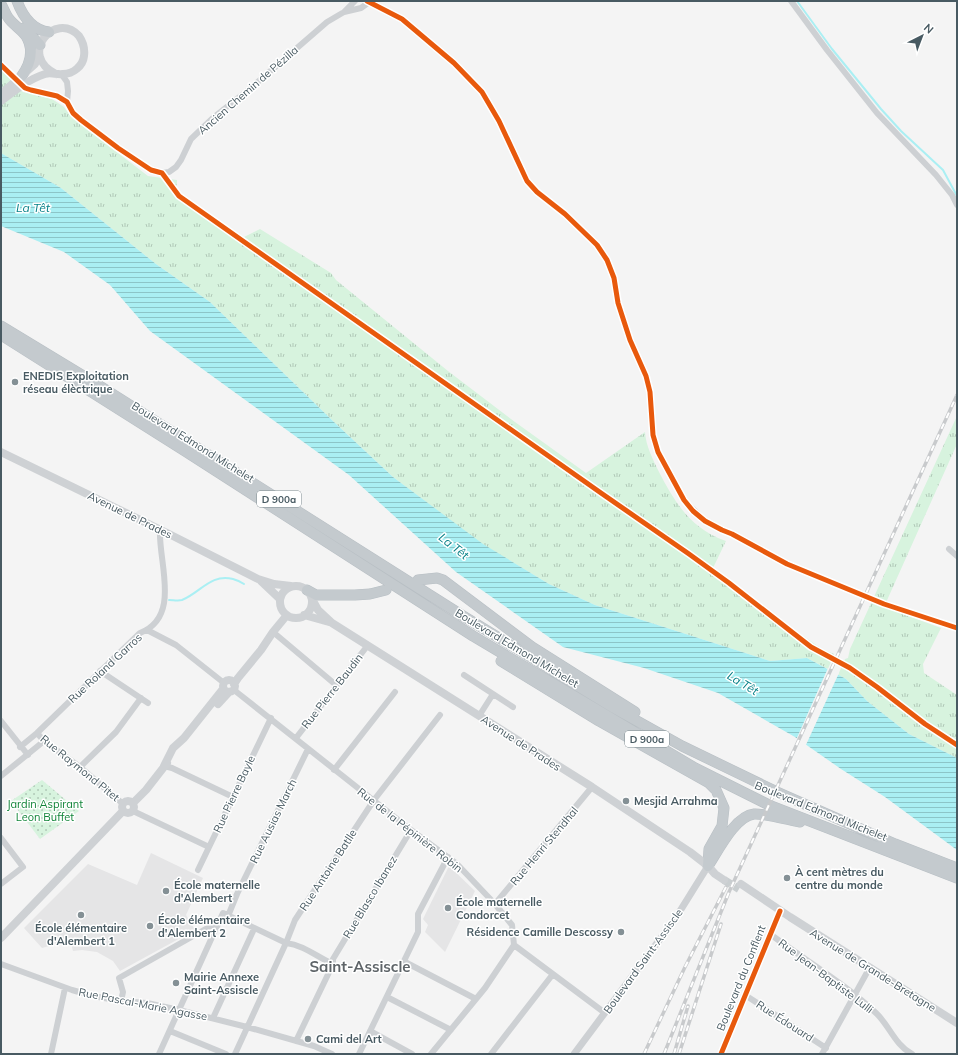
<svg xmlns="http://www.w3.org/2000/svg" width="958" height="1055" font-family="Mulish,sans-serif">
  <defs>
    <pattern id="grass-tufts" width="24" height="20" patternUnits="userSpaceOnUse"><rect width="24" height="20" fill="#d7f3de"/><path d="M3 7l-1-3M5 7V3M7 7l1-3M15 17l-1-3M17 17v-4M19 17l1-3" fill="none" stroke="#b0c8b7"/></pattern>
    <pattern id="park-dots" width="8" height="8" patternUnits="userSpaceOnUse"><rect width="8" height="8" fill="#d7f3de"/><path d="M2 2h.1M6 6h.1" fill="none" stroke="#b0c8b7" stroke-width="1.8" stroke-linecap="round"/></pattern>
    <pattern id="water-rules" width="6" height="5" patternUnits="userSpaceOnUse"><rect width="6" height="5" fill="#aaeff3"/><path d="M0 2.5h6" fill="none" stroke="#8cc5c8"/></pattern>
  </defs>
  <rect width="100%" height="100%" fill="#f4f4f4"/>
  <path fill="#e5e5e6" d="M151 853 203 878 186 915 195 930 120 971 113 961 97 952 82 950 73 951 70 940 42 948 24 928 88 864 137 885Z
    M449 866 475 891 445 952 425 932 428 925 423 919Z"/>
  <path fill="url(#grass-tufts)" d="M1 70 23 92 52 99 64 107 72 118 148 176 177 180V191L244 237 260 229 331 273 336 280 448 371 515 422 586 473 645 432C646 447 653 459 659 472 675 503 691 529 726 541L713 568 779 619 822 649 834 654 828 669 807 658 770 661 595 605 549 584 482 544 393 477 334 422 210 302 156 264 61 188 1 153Z
    M957 416V444L884 607 941 628 923 664 924 673 957 695V758L909 734 867 701 846 679 838 675 845 659 848 658 850 649Z"/>
  <path fill="url(#park-dots)" d="M42 780 79 811 40 839 11 801Z"/>
  <path fill="url(#water-rules)" d="M1 153 61 188 156 264 210 302 334 422 393 477 483 544 549 584 595 605 770 661 807 658 846 679 867 701 909 734 957 758V850L885 797 841 769 795 737 718 693 644 668 563 647 456 572 349 475 150 331 110 285 64 252 1 226Z"/>
  <path fill="#f4f4f4" d="M828 668 839 673 805 747 796 740Z"/>
  <g fill="none" stroke-linecap="round" stroke-linejoin="round">
    <path stroke="#aaeff3" stroke-width="2" d="M797 1 832 49 881 109 901 131 943 170 957 196
      M169 600C173 600 178 601 182 600 200 593 211 573 233 579 237 580 241 582 244 584"/>
    <path stroke="#c9ced0" stroke-width="8" stroke-dasharray="8 4" stroke-linecap="butt" d="M724 880 739 889"/>
    <g stroke="#b8bfc4" stroke-width="11">
      <path id="trunk" d="M17 1C23 17 32 30 49 32
        M1 4C4 9 6 16 10 20 15 26 22 30 26 36 35 51 30 65 21 77
        M24 28 40 45
        M1 326 95 383 463 616 614 708 682 746 777 792 895 844 957 868
        M1 335 185 451 473 636 695 768 771 806 957 878
        M418 580 437 578 443 580 532 647 635 712
        M307 590 316 595H355L370 594 386 590
        M501 661 599 721 709 783 716 790 724 808 722 826 709 849 708 866
        M708 866C718 851 735 816 754 814 764 813 789 820 800 822"/>
    </g>
    <path stroke="#cdd0d3" stroke-width="6" d="M367 1 402 19 454 63 482 92 499 121 527 181 537 192 565 214 597 245 607 260 614 278 618 303 630 340 646 376 650 392 653 435 658 452 684 500 705 521 722 530 732 534 787 564 861 595
      M791 1 827 50 877 113 936 175 952 195 957 205
      M344 12 361 8 368 3
      M62 75 67 82 68 91 67 102 73 113 81 120 118 148 151 170 162 173 169 172 176 167 181 160 191 139 214 117 252 87 327 22 344 12 355 1
      M949 549 957 556
      M871 599 957 628
      M147 630 176 645 224 683
      M273 632 336 685
      M100 671 148 703
      M464 675 513 707
      M234 690 411 830 457 864 495 904 512 925 514 945 605 1013
      M479 716 493 694
      M1 721 28 755
      M37 733 44 741 80 767 122 803
      M296 738 368 645
      M20 747 37 733 140 633C182 617 158 561 160 530
      M164 766 172 768 233 797
      M80 767 116 732 141 698
      M334 770 395 692
      M1 776 44 741
      M133 811 209 847
      M1 838 23 867 1 884
      M198 870 271 718
      M495 904 592 787
      M228 916 237 894 308 749
      M770 934C805 960 844 983 876 1013 889 1025 895 1045 912 1054
      M405 962 476 999
      M1 964 72 990 93 996 121 1001 147 1003 179 1010 247 1027 314 1046 332 1054
      M745 995 826 1048
      M387 997 451 1030
      M121 1001 123 992 119 978 218 922
      M213 1018 254 929
      M170 1031 226 1054
      M370 1031 412 1054
      M296 1041 333 964V959L411 830
      M51 1054 65 988
      M159 1054 223 913 286 943C304 945 317 957 333 964
      M235 1054 286 943 295 920 374 800 440 715
      M359 1054 418 932V914L448 857
      M431 1054 485 988 514 945
      M491 1054 553 974
      M822 1054 870 967"/>
    <path stroke="#cdd0d3" stroke-width="7" d="M574 1054 675 919 708 866
      M721 1054 780 911"/>
    <path stroke="#ced1d4" stroke-width="8" d="M1 94 35 64 38 53
      M1 101C14 91 29 79 45 74 51 72 57 75 63 74 73 74 83 66 84 56 85 49 83 42 79 36 55 10 17 55 56 74
      M1 452 165 532 258 579 274 584 291 586
      M261 581 280 599
      M280 602a16 16 0 1 1 32 0a16 16 0 1 1-32 0Z
      M312 599 318 610 332 623 592 787 690 852 708 866 715 874 724 880
      M304 615 329 622
      M223 686a6 6 0 1 1 12 0a6 6 0 1 1-12 0Z
      M234 684 238 678 261 650 273 632 287 615
      M218 704 229 692
      M164 766 173 748 184 738 223 689
      M122 807a6 6 0 1 1 12 0a6 6 0 1 1-12 0Z
      M133 803 146 790 167 763
      M741 884 790 917 957 1023
      M1 938 123 811"/>
    <use href="#trunk" stroke="#c4cace" stroke-width="10"/>
    <g stroke="#c8cacc" stroke-width="3.5">
      <path id="rail" d="M644 1054 685 967 726 887
        M664 1054 729 892 957 395
        M674 1054 688 1006
        M679 1054 721 924"/>
    </g>
    <use href="#rail" stroke="#fff" stroke-width="2" stroke-dasharray="6" stroke-linecap="butt"/>
    <g stroke="#fff" stroke-width="8">
      <path id="cycleway" d="M367 1 402 19 454 63 482 92 499 121 527 181 537 192 565 214 597 245 607 260 614 278 618 303 630 340 646 376 650 392 653 435 658 452 684 500 693 511 705 521 722 530 732 534 787 564 884 604 957 628
        M1 65 25 88 31 90 57 96 67 102 73 113 81 120 118 148 151 170 162 173 179 196 601 493 689 554 729 583 811 647 850 668 877 687 925 724 957 745
        M721 1054 780 911"/>
    </g>
    <use href="#cycleway" stroke="#e8590c" stroke-width="5"/>
  </g>
  <g fill="#849095" stroke="#fff" stroke-width="1.5">
    <circle cx="15" cy="382" r="4"/>
    <circle cx="626" cy="801" r="4"/>
    <circle cx="787" cy="878" r="4"/>
    <circle cx="166" cy="891" r="4"/>
    <circle cx="448" cy="908" r="4"/>
    <circle cx="81" cy="915" r="4"/>
    <circle cx="150" cy="926" r="4"/>
    <circle cx="621" cy="932" r="4"/>
    <circle cx="176" cy="983" r="4"/>
    <circle cx="308" cy="1039" r="4"/>
  </g>
  <g text-anchor="middle" dominant-baseline="central" stroke-width="3" stroke-linejoin="round" paint-order="stroke">
    <g fill="#fff" stroke="#7f8c91" stroke-width="1">
      <rect x="257" y="491" width="44" height="16" rx="3"/>
      <rect x="625" y="731" width="44" height="16" rx="3"/>
    </g>
    <g font-size="10" font-weight="bold" fill="#485a62">
      <text x="279" y="499">D 900a</text>
      <text x="647" y="739">D 900a</text>
    </g>
    <g font-size="11" fill="#485a62" stroke="#fff">
      <text transform="translate(248 90) rotate(-41)">Ancien Chemin de Pézilla</text>
      <text transform="translate(193 442) rotate(32)">Boulevard Edmond Michelet</text>
      <text transform="translate(130 515) rotate(26)">Avenue de Prades</text>
      <text transform="translate(517 648) rotate(31)">Boulevard Edmond Michelet</text>
      <text transform="translate(105 668) rotate(-43)">Rue Roland Garros</text>
      <text transform="translate(332 691) rotate(-52)">Rue Pierre Baudin</text>
      <text transform="translate(521 743) rotate(33)">Avenue de Prades</text>
      <text transform="translate(80 768) rotate(39)">Rue Raymond Pitet</text>
      <text transform="translate(234 794) rotate(-65)">Rue Pierre Bayle</text>
      <text transform="translate(821 811) rotate(22)">Boulevard Edmond Michelet</text>
      <text transform="translate(273 821) rotate(-64)">Rue Ausias March</text>
      <text transform="translate(410 830) rotate(38)">Rue de la Pépinière Robin</text>
      <text transform="translate(544 846) rotate(-50)">Rue Henri Stendhal</text>
      <text transform="translate(328 870) rotate(-57)">Rue Antoine Batlle</text>
      <text transform="translate(370 897) rotate(-59)">Rue Blasco Ibanez</text>
      <text transform="translate(643 961) rotate(-54)">Boulevard Saint-Assiscle</text>
      <text transform="translate(873 970) rotate(32)">Avenue de Grande-Bretagne</text>
      <text transform="translate(826 976) rotate(37)">Rue Jean-Baptiste Lulli</text>
      <text transform="translate(741 978) rotate(-68)">Boulevard du Conflent</text>
      <text transform="translate(143 1004) rotate(11)">Rue Pascal-Marie Agasse</text>
      <text transform="translate(785 1021) rotate(33)">Rue Édouard</text>
    </g>
    <g font-size="11" font-weight="bold" fill="#485a62" stroke="#fff" text-anchor="start">
      <text x="23" y="376">ENEDIS Exploitation<tspan x="23" dy="13">réseau élèctrique</tspan></text>
      <text x="634" y="801">Mesjid Arrahma</text>
      <text x="795" y="872">À cent mètres du<tspan x="795" dy="13">centre du monde</tspan></text>
      <text x="174" y="885">École maternelle<tspan x="174" dy="13">d'Alembert</tspan></text>
      <text x="456" y="902">École maternelle<tspan x="456" dy="13">Condorcet</tspan></text>
      <text x="158" y="920">École élémentaire<tspan x="158" dy="13">d'Alembert 2</tspan></text>
      <text x="81" y="928" text-anchor="middle">École élémentaire<tspan x="81" dy="13">d'Alembert 1</tspan></text>
      <text x="613" y="932" text-anchor="end">Résidence Camille Descossy</text>
      <text x="184" y="977">Mairie Annexe<tspan x="184" dy="13">Saint-Assiscle</tspan></text>
      <text x="316" y="1039">Cami del Art</text>
    </g>
    <g font-size="11" fill="#118539" stroke="#fff">
      <text x="45" y="804">Jardin Aspirant<tspan x="45" dy="13">Leon Buffet</tspan></text>
    </g>
    <g font-size="12" font-style="italic" fill="#068188" stroke="#fff">
      <text x="33" y="207">La Têt</text>
      <text transform="translate(454 546) rotate(38)">La Têt</text>
      <text transform="translate(743 683) rotate(31)">La Têt</text>
    </g>
    <g font-size="15" font-weight="bold" fill="#5e6468" stroke="#fff">
      <text x="360" y="966">Saint-Assiscle</text>
    </g>
  </g>
  <rect width="958" height="1055" fill="none" stroke="#485a62" stroke-width="4"/>
  <g transform="translate(922 36) rotate(42)" stroke="#ffffff" stroke-width="3" paint-order="stroke">
  <path d="M0-3L7 15L0 10L-7 15Z" fill="#485a62"/>
  <text y="-6" font-size="11" font-weight="bold" text-anchor="middle" fill="#485a62">N</text>
  </g>
</svg>
